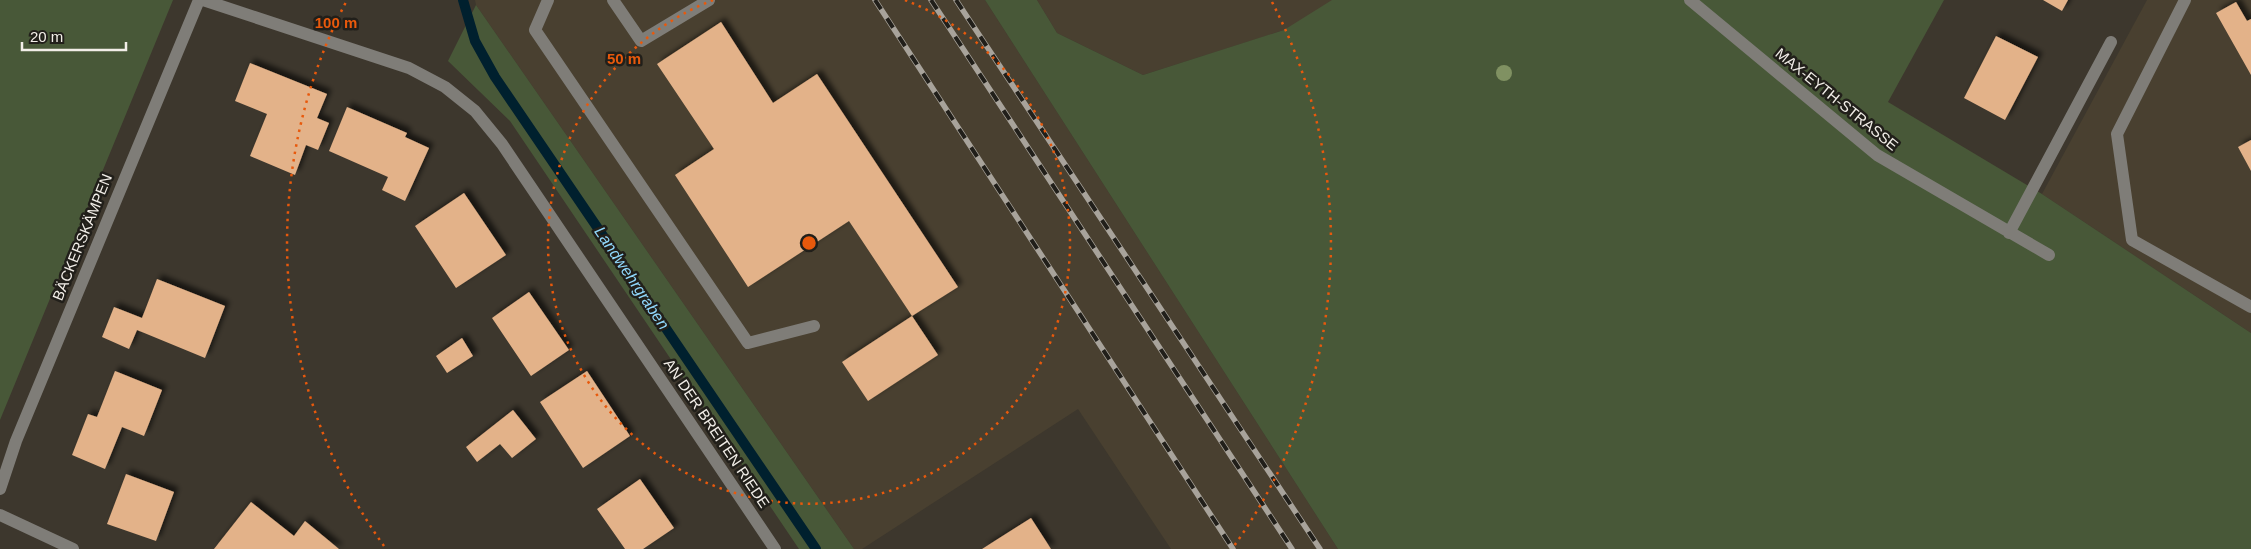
<svg xmlns="http://www.w3.org/2000/svg" width="2251" height="549" font-family="Helvetica,sans-serif">
  <defs>
    <filter id="shadow"><feDropShadow dx="4.5" dy="-4.5" stdDeviation="2.5" flood-color="#0009"/></filter>
  </defs>
  <rect width="100%" height="100%" fill="#3d372d"/>
  <path fill="#494030" d="M475 0H985L1338 549H1171L1078 409 862 549H854L476 5Z
    M1037 0H1338L1297 26 1143 75 1057 33Z
    M2147 0H2251V333L2042 194Z"/>
  <path fill="#485838" d="M0 0H173L0 420Z
    M985 0H1037L1057 33 1143 75 1284 30 1332 0H1944L1888 102 2042 194 2251 333V549H1338Z
    M476 5 854 549H799L510 121 448 61Z"/>
  <g fill="none" stroke-linecap="round" stroke-linejoin="round">
    <path stroke="#00202e" stroke-width="10" d="M463 0 475 41 495 77 816 549"/>
  </g>
  <path fill="#e3b289" filter="url(#shadow)" d="M2043 0H2068L2062 11Z
    M2236 2 2247 21 2251 19V75L2216 13Z
    M721 22 773 103 817 74 958 287 912 316 849 221 748 287 675 175 714 149 657 64Z
    M1996 36 2038 57 2005 120 1964 98Z
    M250 63 327 94 317 118 329 123 318 150 306 145 295 175 250 156 267 114 235 101Z
    M347 107 407 133 405 137 429 148 405 201 382 190 388 177 329 151Z
    M2251 140V171L2238 147Z
    M464 193 506 255 456 288 415 226Z
    M157 279 225 306 205 358 137 330 129 349 102 337 114 307 142 318Z
    M529 292 569 350 531 376 492 318Z
    M912 316 938 355 868 401 842 362Z
    M462 338 473 356 447 373 436 356Z
    M115 371 162 390 144 436 122 427 105 469 72 455 88 414 97 417Z
    M587 371 630 436 583 468 540 402Z
    M513 410 536 439 512 458 500 444 477 462 466 447Z
    M126 474 174 492 156 541 107 524Z
    M640 479 674 528 643 549H625L597 509Z
    M251 502 294 536 305 521 339 549H214Z
    M1031 518 1051 549H982Z"/>
  <g fill="none" stroke-linecap="round" stroke-linejoin="round">
    <path stroke="#7f7d78" stroke-width="12" d="M203 0 409 68 445 87 475 111 502 144 775 549
      M548 0 535 30 748 343 814 326
      M613 0 641 41 709 0
      M1690 0 1877 155 2049 255
      M2185 0 2117 134 2132 240 2251 307
      M2009 233 2111 42
      M0 489 16 441 199 0
      M0 515 73 549"/>
    <g stroke="#a8a39b" stroke-width="5.5">
      <path id="rail" d="M875 0 1233 549
        M931 0 1292 549
        M956 0 1320 549"/>
    </g>
    <use href="#rail" stroke="#211f1a" stroke-width="4" stroke-dasharray="11" stroke-linecap="butt"/>
  </g>
  <circle fill="#809162" cx="1504" cy="73" r="8"/>
  <g fill="none" stroke="#e8590c" stroke-width="2.5" stroke-dasharray="2.5 5">
    <path d="M905 0A261 261 0 1 1 713 0"/>
    <path d="M384 546A522 522 0 0 1 346 2M1272 2A522 522 0 0 1 1234 546"/>
  </g>
  <g text-anchor="middle" dominant-baseline="central" stroke-width="5" stroke-linejoin="round" paint-order="stroke">
    <g font-size="15" fill="#f2eee8" stroke="#211f1a">
      <text transform="translate(1837 99) rotate(39)">MAX-EYTH-STRASSE</text>
      <text transform="translate(82 237) rotate(-68)">BÄCKERSKÄMPEN</text>
      <text transform="translate(717 433) rotate(56)">AN DER BREITEN RIEDE</text>
    </g>
    <g font-size="16" font-style="italic" fill="#90d7fb" stroke="#211f1a">
      <text transform="translate(632 278) rotate(56)">Landwehrgraben</text>
    </g>
  </g>
  <circle cx="809" cy="243" r="8" fill="#e8590c" stroke="#211f1a" stroke-width="2.5"/>
  <g font-size="15" text-anchor="middle" font-weight="bold" fill="#e8590c" stroke="#211f1a" stroke-width="5" stroke-linejoin="round" paint-order="stroke">
    <text x="336" y="28">100 m</text>
    <text x="624" y="64">50 m</text>
  </g>
  <path d="M22 42v8h104v-8" fill="none" stroke="#f2eee8" stroke-width="2.5"/>
  <text x="30" y="42" font-size="15" fill="#f2eee8" stroke="#211f1a" stroke-width="4" paint-order="stroke">20 m</text>
</svg>
